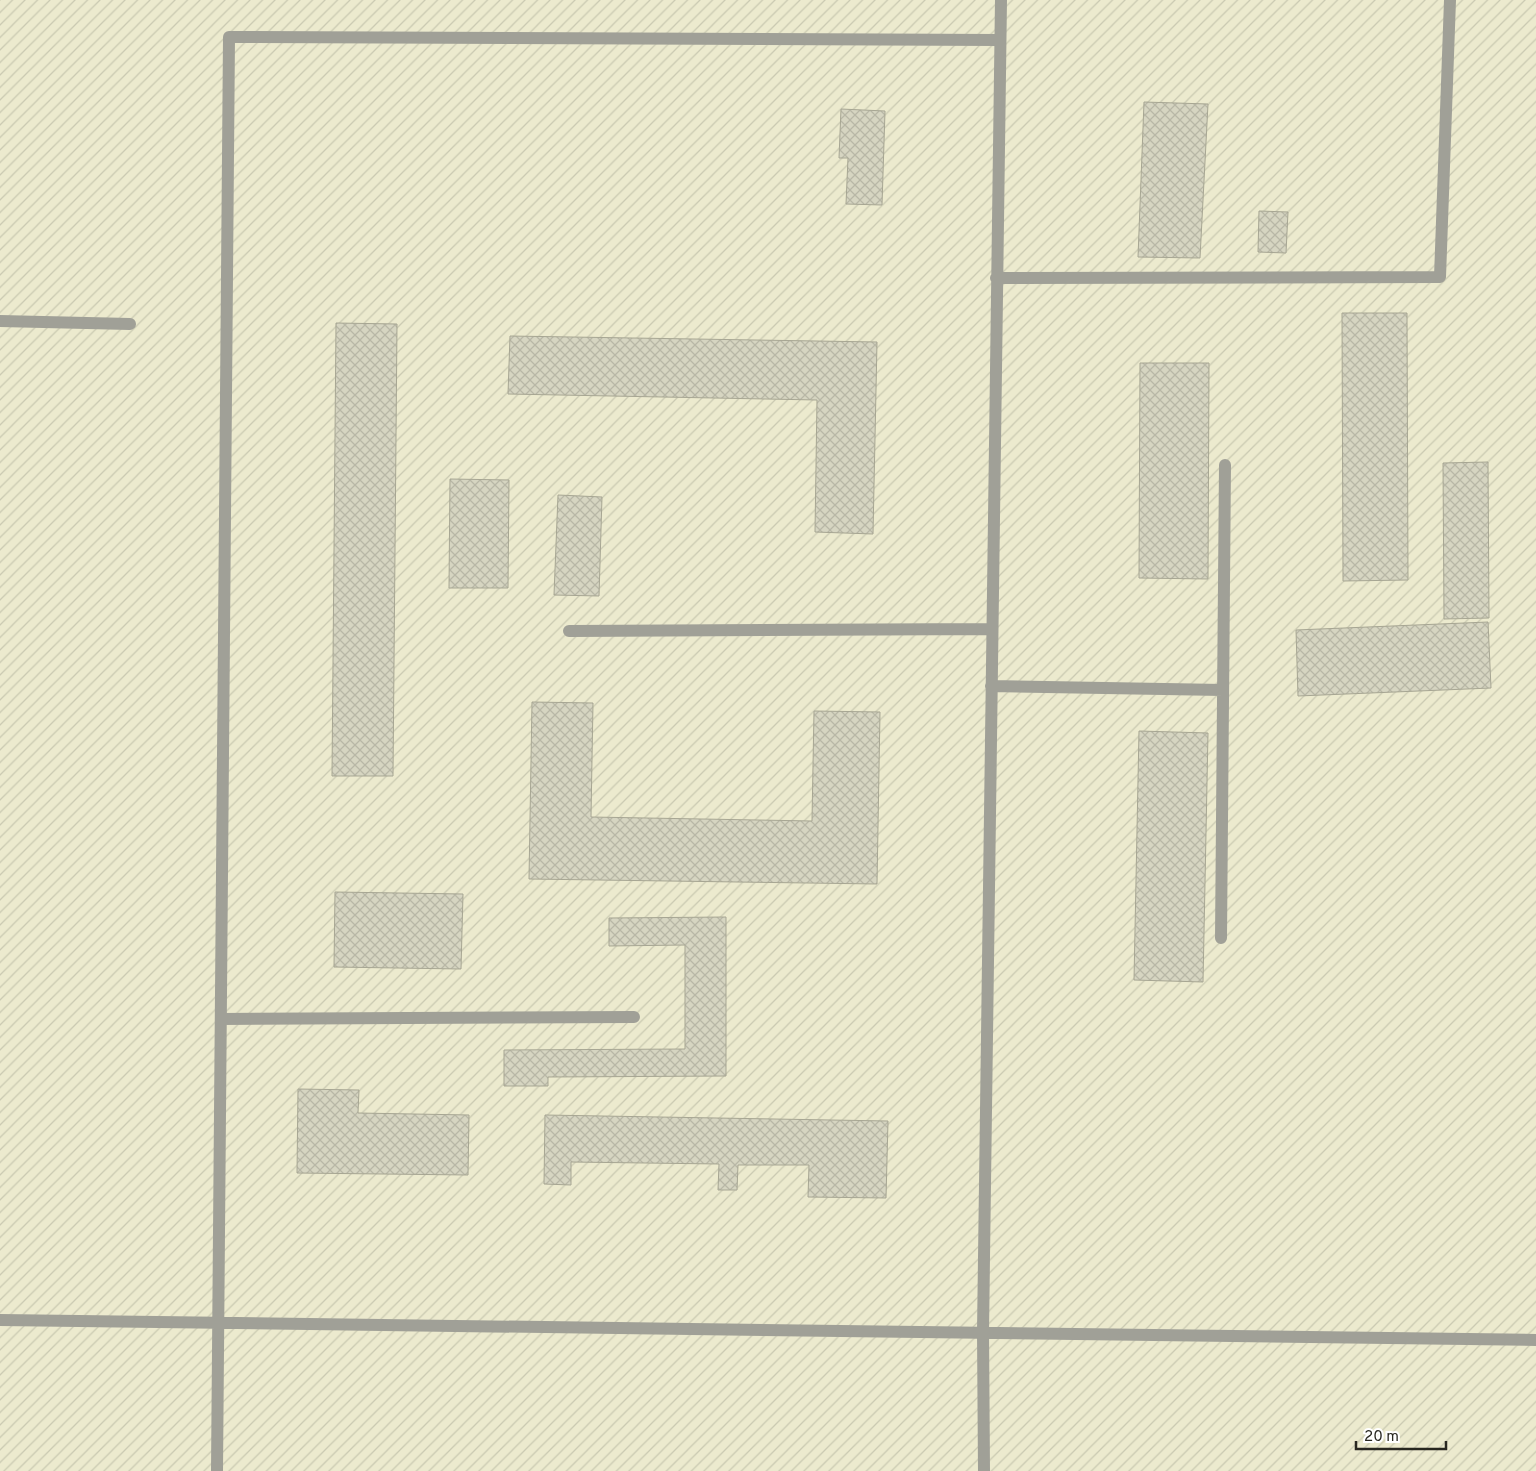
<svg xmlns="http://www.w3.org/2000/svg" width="1536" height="1471" font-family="Overpass,sans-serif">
  <defs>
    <pattern id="industrial-furrows" width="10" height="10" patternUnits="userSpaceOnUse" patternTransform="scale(1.25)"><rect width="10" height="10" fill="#eceace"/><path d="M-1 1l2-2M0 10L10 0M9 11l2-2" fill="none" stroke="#cac9b1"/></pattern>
    <pattern id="building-cross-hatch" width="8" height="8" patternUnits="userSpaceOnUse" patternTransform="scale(1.25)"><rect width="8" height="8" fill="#d6d5c1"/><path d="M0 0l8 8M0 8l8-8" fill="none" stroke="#b8b7a6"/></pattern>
  </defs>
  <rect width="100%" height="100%" fill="#f8f6e2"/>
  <path fill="url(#industrial-furrows)" d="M0 0H1536V1471H0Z"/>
  <path fill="url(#building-cross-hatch)" stroke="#a7a693" d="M1144 102 1208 104 1200 258 1138 257Z
    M841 109 885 111 882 205 846 204 848 158H839Z
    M1259 211 1288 212 1286 253 1258 252Z
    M1342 313H1407L1408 580 1343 581Z
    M336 323 397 324 393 776H332Z
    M510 336 877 342 873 534 815 532 817 400 508 394Z
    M1140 363H1209L1208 579 1139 578Z
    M1488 462 1489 618 1444 619 1443 463Z
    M450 479 509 480 508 588H449Z
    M558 495 602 497 599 596 554 595Z
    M1488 622 1491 688 1298 696 1296 630Z
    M532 702 593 703 591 817 812 821 814 711 880 712 877 884 529 879Z
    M1139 731 1208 733 1203 982 1134 980Z
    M335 892 463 894 461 969 334 967Z
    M726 917V1076L548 1077V1086H504V1050L685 1049V945L609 946V918Z
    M298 1089 359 1090 358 1113 469 1115 468 1175 297 1173Z
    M545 1115 888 1121 886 1198 808 1197 809 1165H738L737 1190H718L719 1164 571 1162V1185L544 1184Z"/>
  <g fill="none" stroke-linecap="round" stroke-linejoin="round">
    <path stroke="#a0a097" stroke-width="12" d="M996 278 1440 277 1450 0
      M0 321 130 324
      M569 631 992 629
      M991 686 1223 690
      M1221 938 1225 465
      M221 1019 634 1017
      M0 1320 1536 1340
      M217 1471 229 37 999 40
      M984 1471 983 1332 1001 0"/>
  </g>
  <path d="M1356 1441v8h90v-8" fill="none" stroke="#282720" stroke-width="2.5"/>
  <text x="1364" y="1441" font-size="15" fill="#282720" stroke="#ffffff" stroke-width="4" paint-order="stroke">20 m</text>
</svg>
